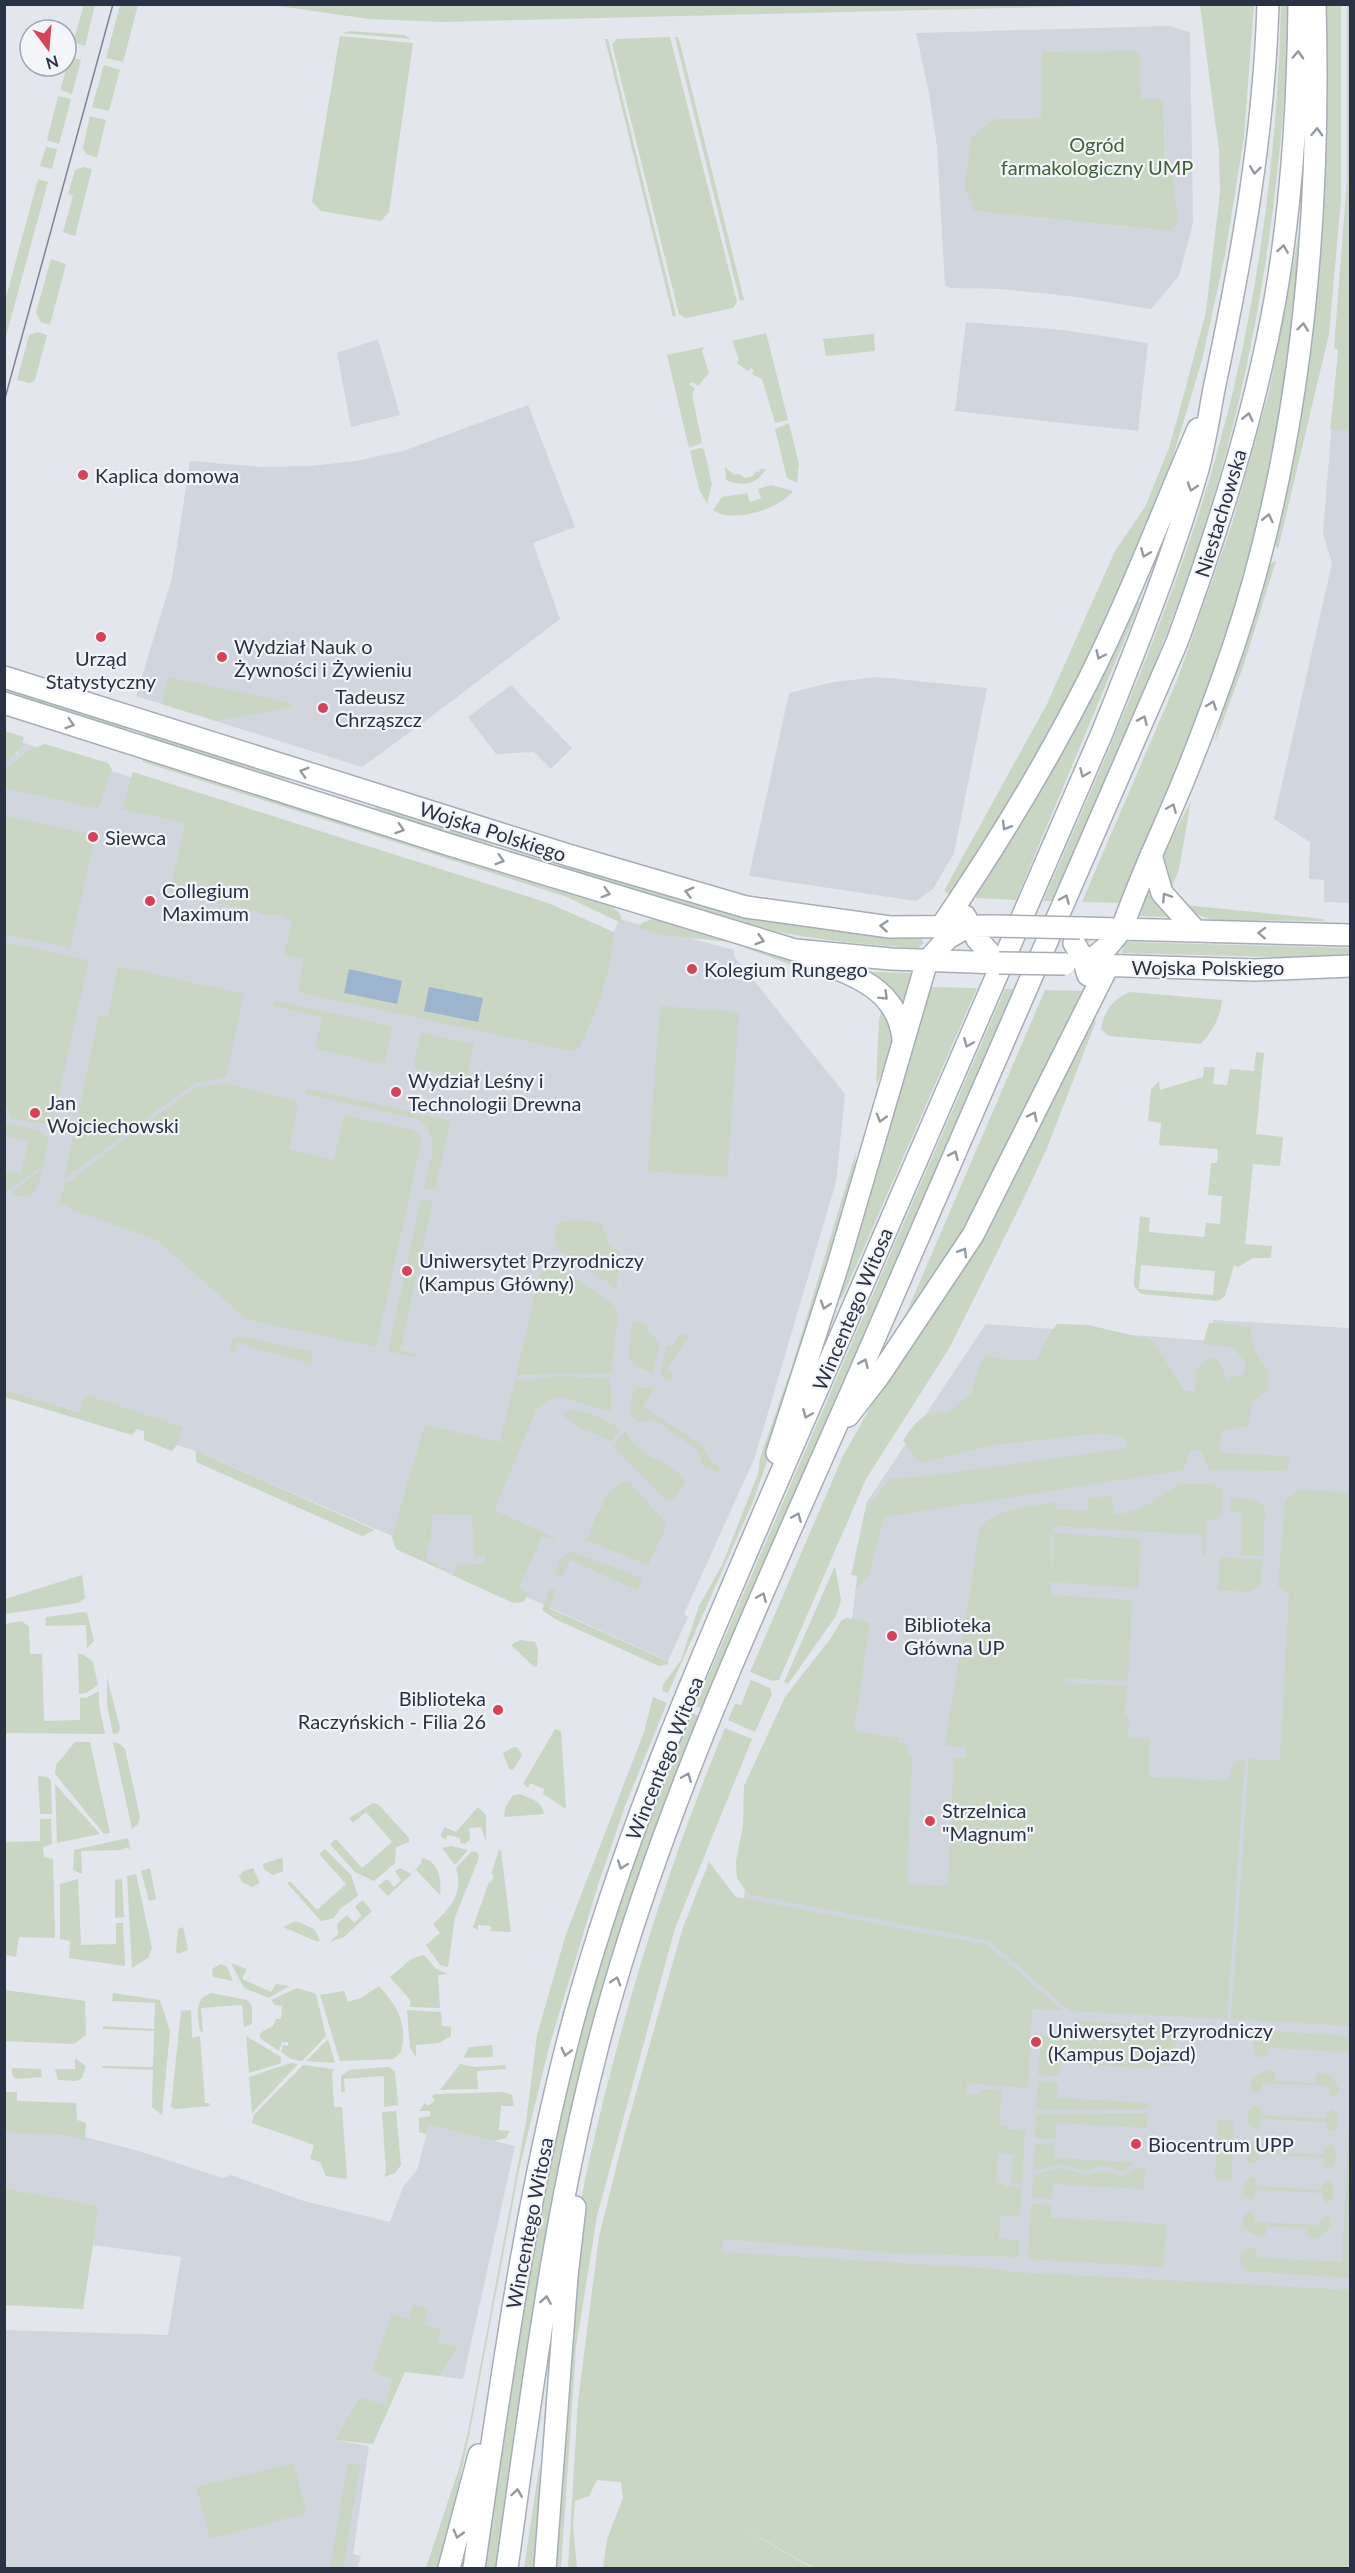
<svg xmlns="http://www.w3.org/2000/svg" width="1355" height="2573" font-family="Lato,sans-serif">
  <rect width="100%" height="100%" fill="#e3e6ec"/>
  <path fill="#d1d5de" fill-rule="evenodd" d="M1169 26 1190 32 1193 223 1179 276 1151 309 1076 297 1002 289 950 288 945 285 937 147 929 93 916 33ZM1141 99 1163 100 1169 231 974 211 994 119 1041 118Z
    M1350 275V903L1324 902V880L1309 879 1310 842 1274 819 1332 563 1323 533 1343 289Z
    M966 322 1063 330 1148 343 1138 431 955 411Z
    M378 339 400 415 351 427 337 353Z
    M528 405 575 527 533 543 560 619 432 716 362 767 136 696 172 578 190 461 261 467 311 466 356 461 403 451Z
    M878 677 987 688 954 853 933 889 916 901 749 876 789 693 833 682Z
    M511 685 572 748 551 769 534 752 496 754 468 717Z
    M21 742 614 932 619 919 734 950V956L845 1094 836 1182 755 1457 684 1614 688 1617 668 1661 500 1585 497 1595 396 1549 392 1536 196 1451 147 1436 145 1431 5 1390 4 752 17 754Z
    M1213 1320 1350 1328V2461L829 2568 699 2196 745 1888 846 1618 852 1619 857 1576 851 1575 867 1502 986 1324 1211 1341Z
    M429 2125 515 2146 463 2379 439 2376 459 2347 438 2342 392 2380 385 2404 360 2397 334 2440 369 2446 353 2554 361 2556 358 2568H6L5 2330 168 2335 181 2257 93 2245 99 2206 5 2188V2128L85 2137 139 2151 223 2178 231 2175 304 2201 390 2222 403 2187 417 2170Z"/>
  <path fill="#c8d6c3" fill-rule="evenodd" d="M84 4 95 5 85 46 73 42Z
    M1350 4V429L1330 430 1338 355V350L1334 348 1347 179V5Z
    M120 5H138L123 62 106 58Z
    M272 5H1128L442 22 369 19Z
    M1200 5H1254L1244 137 1225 255 1202 360 1156 513 1061 715 953 896 945 892V889L1047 704 1115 551 1145 507 1169 448 1179 412 1206 312 1220 192 1219 151Z
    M1281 5H1290C1282 181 1259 353 1206 522 1165 652 1107 776 1053 901H1043C1098 776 1153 651 1196 522 1251 356 1277 179 1281 5Z
    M1321 5H1341V199L1329 334 1278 549 1272 541 1293 440Z
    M350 31 404 35 411 39 342 33Z
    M340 36 413 43 389 212 381 221 321 211 312 202Z
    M670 37 737 302 733 308 686 318 679 314 612 44 617 39Z
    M675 37H678L681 47 744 300 740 301Z
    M605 39H608L676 316 673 317Z
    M1139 51 1141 99H1163L1166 175 1173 176 1178 223 1170 231 974 211 965 186 971 138 994 119 1041 118 1042 52Z
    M70 57 81 60 72 94 60 90Z
    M104 65 120 70 109 111 92 107Z
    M58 96 71 99 59 144 47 140Z
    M90 116 106 120 97 158 86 154 83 148Z
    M46 147 57 149 52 169 40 166Z
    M83 167 92 169 75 236 63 232 73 196 68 194 75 170Z
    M38 179 48 182 5 340V301Z
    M1298 239H1302L1285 395 1252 551 1213 681 1122 903 1082 902 1178 678 1232 524 1270 388Z
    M51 259 66 264 50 325 41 322 36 312Z
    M38 332 47 335 35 380 30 383 17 380 29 335Z
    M766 333 788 420 775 423 762 379 752 374 754 370 751 368 748 371 737 363 739 360 732 341Z
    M874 334 875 351 826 356 823 339Z
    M704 347 702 351 709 373 698 386 693 382 689 384 695 389 692 394 702 443 689 448 667 355Z
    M789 423 799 464 797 483 787 478 775 429Z
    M700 448 704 449 712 484 707 504 699 489 690 451Z
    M725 467 734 475 739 474 745 478 753 476 756 471 759 473 760 469H766C757 485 742 487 726 480Z
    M771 485 793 491C780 509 731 524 713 510L722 497 747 493 750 502 761 498 758 489Z
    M1276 561 1244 664 1215 742 1224 702 1268 565Z
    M1137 599 1140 603 1016 900 976 898 978 888Z
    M168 677 291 703V707L217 721 162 704Z
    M5 686 128 725 126 733 5 695Z
    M5 731 24 737 21 748 5 762Z
    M147 731 290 776 289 780 255 774 145 739Z
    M45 744 108 763 112 769 100 805 96 808 5 788V769L29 750Z
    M142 755 611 905 620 914 623 924 567 897 143 762Z
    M133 772 548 903 614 932C612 972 596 1012 579 1048L573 1051 298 992 304 959 284 955 292 921 279 915H265L252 910 170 893 185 823 122 809Z
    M1191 801 1179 869 1171 889 1162 863 1164 853Z
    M376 804 518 850 462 838 375 812Z
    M5 816 89 834V839L94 841 70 948 5 934Z
    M567 863 919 937 924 943 918 948C866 945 815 940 764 929 696 914 630 889 564 867Z
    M1149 886 1169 917 1138 916Z
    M1185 905 1323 919 1324 921 1213 920 1195 914Z
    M657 917 772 954 854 985 867 993 730 942 662 935 639 928 642 923Z
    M5 942 87 960 88 963 53 1121 49 1125 12 1118 5 1103Z
    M1128 942 1350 948V959L1122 953 1123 944Z
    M118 966 244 994 226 1077 196 1082 64 1179 99 1015 108 1016Z
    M873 972 913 973 904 1004 870 973Z
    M929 987 977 988 842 1298 839 1300Z
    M1005 989H1017L857 1350 703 1709 695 1706Z
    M1045 990 1083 991 966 1231 900 1328Z
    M1130 992 1222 1000C1221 1017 1212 1031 1201 1044L1109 1036 1101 1029C1103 1012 1114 998 1130 992Z
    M274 1001 392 1026 385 1062 384 1064 315 1049 322 1017 273 1006Z
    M1097 1003 1095 1024 1047 1148 1021 1204 950 1347 866 1479 779 1680 773 1681 750 1672 843 1456Z
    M660 1006 739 1012 727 1177 648 1171Z
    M882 1008 897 1027 887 1063 876 1085 879 1020Z
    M421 1033 474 1044 467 1079 413 1068Z
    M1256 1052 1264 1053 1256 1134 1283 1137 1280 1166 1253 1164 1245 1244 1272 1246 1271 1258H1253L1238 1267 1234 1265 1225 1296 1218 1301 1141 1294 1134 1286V1281L1140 1216 1150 1218 1149 1232 1204 1237 1206 1223 1220 1224 1222 1196 1208 1195 1211 1163H1217L1218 1149 1159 1145 1161 1123 1148 1121 1151 1089 1159 1081 1160 1090 1203 1077 1204 1067H1215L1213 1084 1227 1085 1230 1069 1254 1071ZM1141 1265 1215 1271 1213 1295 1139 1289Z
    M226 1083 298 1102 289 1150 334 1160 344 1115 412 1130 420 1136 421 1143 376 1347 246 1319 157 1240 73 1210 59 1202 66 1184 143 1125 196 1088Z
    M307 1089 450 1120 435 1190 424 1188C429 1163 443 1136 418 1119L306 1094Z
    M5 1123 38 1130 49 1138 43 1166 5 1192V1171L21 1174 28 1141 5 1136Z
    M856 1152 853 1183 787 1405 752 1504 668 1693 662 1691 663 1685 681 1660 699 1606 722 1565 758 1474 760 1458 792 1366Z
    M42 1169C37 1193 36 1200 10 1194Z
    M421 1199 433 1202 400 1350 415 1354 414 1357 388 1351Z
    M575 1220 601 1223 609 1244 621 1254 616 1288 558 1249 554 1237 557 1223Z
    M553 1267 562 1269 615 1306 618 1316 611 1373 516 1375 540 1274Z
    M632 1322 646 1324 649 1333 660 1342 653 1373 636 1366 629 1356Z
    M1209 1323 1249 1326 1254 1349 1268 1372 1269 1389 1253 1401 1248 1426 1223 1430 1220 1441 1221 1453 1288 1456 1291 1461 1286 1471 1210 1470 1201 1451 1191 1449 1183 1470 884 1517 869 1575 856 1589 859 1575 852 1574 867 1502 873 1500 890 1479 929 1476 1128 1448 1124 1437 1102 1433 993 1445 920 1463 903 1441C914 1423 925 1409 947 1413L971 1394 981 1362 988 1356 1008 1360H1037L1047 1338 1057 1324 1088 1325 1152 1340 1185 1391H1195C1197 1369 1193 1365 1217 1357L1227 1380 1243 1374 1247 1365 1233 1347 1203 1344Z
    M682 1333 689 1337 666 1370 675 1376 669 1380 661 1377 666 1347 672 1346Z
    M239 1336 312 1352 311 1364 238 1343 234 1354 230 1350 232 1339Z
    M554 1376 609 1378 611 1387V1412L557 1396 537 1408 494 1510 555 1538 554 1540 542 1536 519 1587 529 1593 523 1602 513 1603 452 1575 455 1572 456 1565 485 1564 486 1556H474L472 1515 432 1514 431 1539 429 1540 426 1559 448 1570 447 1572 396 1549 392 1536 425 1425 500 1442 515 1379 525 1381Z
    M636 1388H654L643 1407 702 1445 712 1463 720 1467 718 1472 704 1467 697 1449 653 1419 639 1422 631 1415V1399Z
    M5 1390 79 1412 83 1399 89 1396 182 1427 177 1445 172 1451 144 1440V1431L137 1429 132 1435 5 1397Z
    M568 1410C584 1409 607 1420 620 1429L612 1441 571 1424 572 1421 562 1416Z
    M625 1431C630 1437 634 1445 640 1450 657 1465 668 1457 685 1481L673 1501 664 1498 613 1446Z
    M196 1451 375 1530 362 1536 196 1462Z
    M626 1482 630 1483 664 1521 666 1528 648 1565 586 1540C595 1523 605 1486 626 1482Z
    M1180 1484H1213L1223 1490 1222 1512 1216 1520 1206 1521 1205 1555H1202L1203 1535 1053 1526 1050 1595 1132 1600 1128 1681 1066 1678 1065 1683 1127 1686 1125 1715 1129 1716 1128 1738 1150 1739 1149 1777 1228 1781 1234 1763 1245 1759 1227 2019 1070 2011 990 1941 748 1894 737 1878 736 1861 743 1826 744 1786 785 1697 831 1638 841 1621 846 1618 870 1622 854 1731 899 1738 898 1743 908 1744V1756H912L907 1884 948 1886 954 1758H966V1747L945 1746 980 1527C998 1507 1032 1507 1057 1502L1056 1509 1089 1511 1088 1499 1111 1495 1115 1515 1140 1509Z
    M1300 1490 1350 1492V2026L1231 2019 1249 1759 1280 1760 1289 1594 1278 1586 1285 1499Z
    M1231 1498 1258 1500 1265 1509 1263 1556 1241 1555 1242 1513 1231 1512Z
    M1054 1533 1141 1539 1138 1588 1051 1582Z
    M572 1552 642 1578V1581L637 1590 570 1560 562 1578 556 1572C557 1562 562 1554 572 1552Z
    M1219 1557 1262 1560 1261 1586 1248 1592 1218 1590Z
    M835 1566 841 1600 836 1616 788 1684 784 1682Z
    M82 1575 85 1598 78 1603 5 1614V1599Z
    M550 1589H556L549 1608 669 1662 668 1664 659 1666 557 1620 542 1610Z
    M84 1612 87 1613 94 1641 87 1648 86 1625 45 1626 46 1617Z
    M22 1621 29 1627 30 1654H42L44 1721 80 1720V1698H86L99 1691V1705L105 1734 6 1733 5 1624Z
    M520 1640 535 1642 538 1650 537 1666 534 1667 511 1645Z
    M78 1654H83L93 1662 98 1685 86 1693 79 1694Z
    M107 1677 120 1728 118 1733 113 1734 107 1705Z
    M751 1680 770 1688 772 1694 755 1732 728 1720 735 1704 741 1705Z
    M653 1697 667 1703 625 1806 598 1885 549 2047 519 2170 470 2431 441 2568H426L459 2468 468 2432 526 2122 537 2035 566 1934 644 1732Z
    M692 1713 701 1717 621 1932 497 2568H484C511 2378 535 2184 589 1999 617 1902 653 1807 692 1713Z
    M725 1728 752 1739 675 1928 597 2216 576 2347 561 2568H552L581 2202 585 2179C619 2024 664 1875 725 1728Z
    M555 1729 561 1731 566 1809 543 1794 544 1789 530 1783 528 1788 523 1784Z
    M75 1742H90L110 1833 104 1834 55 1774 56 1765Z
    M113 1742 120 1744 125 1749 140 1817 138 1824 132 1829Z
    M514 1747 518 1748 522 1755 513 1770 509 1769 503 1753Z
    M38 1776 48 1777 51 1781 52 1814H40Z
    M55 1784 100 1834 57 1843Z
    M520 1794C531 1799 542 1801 544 1814L504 1817 505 1808 513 1795Z
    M373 1803 379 1805 409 1838V1842L396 1847 395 1863 374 1881 355 1872 330 1844 336 1839 362 1868 392 1842 366 1812 353 1823 349 1818Z
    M478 1807 486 1815V1841L481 1827 469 1828 470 1839 465 1844 460 1843V1838L447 1835 446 1840 441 1836 444 1827 456 1832Z
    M40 1819H51L52 1844 43 1847 44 1857 53 1859 55 1938 19 1937 16 1957 5 1955V1842L40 1841Z
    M128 1838 131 1851 128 1847 121 1850 81 1851 82 1874 73 1870 74 1850Z
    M451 1846 468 1850 455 1865 442 1848Z
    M325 1849 351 1875 358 1896 341 1908 334 1918 321 1921 287 1883 290 1881 317 1910 346 1884 319 1854Z
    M499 1850H501L511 1932 491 1931V1926L478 1925V1930L473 1927 489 1882 491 1883 494 1875 491 1874Z
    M472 1851 477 1852 479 1858 455 1917 448 1967 440 1965 426 1945 440 1933 433 1924C451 1908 464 1893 456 1868Z
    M281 1858 283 1859V1871L273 1875 264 1869 263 1864Z
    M422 1858C439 1861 442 1880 440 1895L416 1870 388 1896 378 1886 387 1879 394 1887 401 1880 395 1871 400 1868 412 1874 421 1863Z
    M709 1862 736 1897 987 1945 1062 2010 1032 2009 1028 2088 967 2083V2094L980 2095 981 2089 1002 2090 999 2125 1008 2126V2129L1025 2130 1022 2184 1011 2183 1013 2154 998 2153 996 2182 1004 2183V2186L1022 2187 1020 2216 1000 2215 999 2238 1019 2240 1018 2257 892 2253 723 2239 721 2252 998 2269 1010 2272 1350 2290V2568H814L730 2521 812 2568H603L607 2539 623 2498 621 2482 597 2480 589 2496 575 2501 573 2525 577 2568H568L578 2401 599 2237 624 2136 682 1930Z
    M150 1868 156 1899 149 1901 141 1871Z
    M253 1868 260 1883 252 1887 242 1882 239 1876 243 1871Z
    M136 1874 152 1948 148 1958 132 1968 127 1876Z
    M78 1879 81 1945 116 1944V1923H123L125 1966 69 1958 70 1941 60 1939V1884Z
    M122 1879 124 1917 115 1918V1880Z
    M362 1900 372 1911 344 1937 330 1942 338 1934 337 1924 347 1915 354 1923 362 1916 355 1907Z
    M296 1921 314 1929 320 1940 318 1942 283 1927Z
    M183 1927 188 1950 178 1954 176 1951 178 1929Z
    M424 1955 436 1969 448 1974 438 1975 440 2008 410 2007V2000L390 1977 411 1959Z
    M231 1963 247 1969 242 1979 271 1992 276 1984 289 1986 269 1998 244 1988Z
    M221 1964 227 1967 233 1981 213 1977 212 1969Z
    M379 1986C397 2006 408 2023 401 2052L394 2059 340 2061 320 1995 344 1991 348 2002 361 1998Z
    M297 1988 316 1994 326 2036 302 2061 291 2059 281 2052 283 2045 288 2046V2042H282L279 2051 260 2038V2033L273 2026 276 2019H281L282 2006 275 2005 271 2000Z
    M5 1990 85 2001 86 2035 74 2044 5 2041Z
    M113 1993 160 2000 170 2031 162 2115 152 2107 153 2070 103 2068 102 2066 153 2067 154 2031 103 2029V2026L154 2029 155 2003 112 2001Z
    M212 1993 247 2000 252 2006V2024L244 2027 242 2005 201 2008 203 2032 200 2031C198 2016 193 1998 212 1993Z
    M191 2010 192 2038 200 2036 205 2103H209L210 2106 175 2109 171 2107 181 2011Z
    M407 2010 441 2012 442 2026 451 2027V2036L439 2043 416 2045V2057L410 2048Z
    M1076 2021 1177 2026 1174 2066 1158 2065 1157 2069 1060 2063 1059 2076 1038 2075 1041 2036 1075 2038Z
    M1253 2030 1350 2036V2052L1269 2048 1267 2055 1262 2058 1254 2053Z
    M246 2036 281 2057V2063L249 2073Z
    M328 2039 335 2063 306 2061Z
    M492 2045 493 2057 463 2058 469 2047Z
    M75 2058 86 2066 82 2078 76 2081 58 2080 55 2069H75Z
    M291 2063 298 2064 252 2113 249 2077Z
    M460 2064 474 2067 505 2065 506 2069 477 2071 478 2089 440 2090Z
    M303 2065 334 2069 332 2073 334 2107H342L347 2179 326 2176 320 2162 310 2159 314 2145 252 2123 254 2115Z
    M388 2067 395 2071 398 2105 384 2107V2076L344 2079 345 2092H341V2076L349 2070Z
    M12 2068 41 2069 42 2077 16 2079 12 2075Z
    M1268 2070 1274 2072 1275 2081 1315 2083 1317 2074 1323 2073 1333 2078 1340 2091 1333 2097 1329 2094 1328 2086 1263 2083 1260 2092H1253L1250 2088 1252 2078Z
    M1038 2081 1058 2083V2098L1149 2103 1148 2109 1036 2110Z
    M4 2092H17V2101L76 2103 77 2120 86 2123 85 2140 64 2135 5 2132Z
    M504 2092 512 2095 514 2106H501L499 2130 510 2131 506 2138 493 2141 429 2125 426 2134 419 2132V2118L430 2116V2111H419L425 2103 428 2106 435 2101 432 2096 435 2094Z
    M1256 2105 1261 2109V2115L1326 2119 1327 2112 1333 2109 1338 2115 1337 2128 1329 2132 1326 2122 1261 2119 1258 2128 1254 2129 1248 2124V2111Z
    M1350 2106V2278L1246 2271 1241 2265 1240 2257 1250 2247 1256 2249 1257 2258 1342 2262Z
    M396 2111 401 2165 395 2173 384 2177 386 2172 382 2112Z
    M1148 2113 1147 2128 1056 2123 1055 2139 1035 2138 1036 2114Z
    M1218 2120 1234 2121 1231 2180 1215 2179Z
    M1254 2140 1259 2145V2151L1324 2155 1325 2148 1331 2144 1336 2151 1335 2164 1330 2168 1325 2166 1324 2158 1259 2154 1258 2161 1252 2164 1246 2160V2146Z
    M1035 2144 1055 2145 1054 2158 1133 2162 1125 2172 1103 2166 1085 2171 1063 2164 1033 2171Z
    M1061 2168 1085 2175 1107 2171 1122 2176 1137 2168 1145 2169 1144 2189 1053 2184 1052 2199 1032 2198 1033 2175Z
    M1252 2176 1257 2180V2186L1322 2190 1323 2183 1329 2180 1334 2186 1333 2199 1325 2203 1322 2193 1257 2190 1254 2199 1249 2200 1244 2195V2182Z
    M5 2188 99 2206 83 2309 5 2305Z
    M1031 2204 1051 2205V2218L1167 2224 1163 2267 1028 2259Z
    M1249 2212 1254 2213 1255 2222 1320 2225 1321 2219 1328 2215 1332 2225 1326 2233 1313 2239 1308 2237 1306 2228 1267 2226 1266 2235C1253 2238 1239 2228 1244 2214Z
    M413 2305 428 2309 424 2324 441 2329 438 2342 459 2347 439 2376 405 2372 373 2444 334 2440 360 2397 385 2404 392 2380 373 2370 392 2314 409 2319Z
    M293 2463 307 2513 210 2539 196 2487Z
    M348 2463 360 2465 343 2568H330Z
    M540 2467 536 2568H524L539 2468Z"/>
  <path fill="#9cb4cd" d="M349 969 402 981 397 1004 344 993Z
    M429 987 483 998 478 1022 424 1011Z"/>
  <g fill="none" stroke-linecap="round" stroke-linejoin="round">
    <g stroke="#a7adb7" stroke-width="24">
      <path id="secondary" d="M4 677 568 855 746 907 890 927 993 926
        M4 703 450 845 795 950 891 959 999 963
        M1151 855 1162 893 1195 930
        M965 916 977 939 999 963
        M943 924C996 846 1046 764 1089 679 1130 597 1162 512 1198 429
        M1080 928 1350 935
        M1074 943 1083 958 1088 975
        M809 957C852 976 897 986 903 1039
        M1086 964 1108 946 1122 929C1136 888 1154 849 1171 810 1194 757 1214 703 1233 648 1302 442 1321 221 1315 4
        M1095 965 1255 970 1350 966
        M848 1416 879 1376 973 1235 1108 966
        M777 1453 838 1265 927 961 948 938 969 926
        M449 2568 479 2455
        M474 2568C501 2381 526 2193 576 2010 630 1815 714 1628 794 1443 896 1206 1000 970 1102 733 1137 646 1172 559 1198 469 1205 443 1209 416 1214 389 1241 261 1264 136 1268 4
        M507 2568C534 2375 558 2179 613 1991 673 1784 766 1586 853 1388 961 1139 1068 890 1177 642 1218 530 1254 417 1275 300 1292 203 1298 103 1299 4
        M545 2568 567 2276 575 2207"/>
    </g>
    <use href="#secondary" stroke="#fff" stroke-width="21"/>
    <path stroke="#7b8596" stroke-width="1.5" d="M4 402 113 4"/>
    <g stroke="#a7adb7" stroke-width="24" stroke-linecap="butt">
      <path id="secondary-bridge" d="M993 926 1080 928
        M999 963 1065 964"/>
    </g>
    <use href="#secondary-bridge" stroke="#fff" stroke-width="21"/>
  </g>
  <defs><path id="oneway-chevron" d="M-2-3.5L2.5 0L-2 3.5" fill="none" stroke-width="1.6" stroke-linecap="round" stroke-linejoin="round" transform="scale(1.5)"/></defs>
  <g stroke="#9499a2">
    <use href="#oneway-chevron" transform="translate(1298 55) rotate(-87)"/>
    <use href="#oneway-chevron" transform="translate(1317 132) rotate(-88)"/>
    <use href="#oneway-chevron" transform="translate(1255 170) rotate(97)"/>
    <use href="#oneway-chevron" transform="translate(1283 249) rotate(-81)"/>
    <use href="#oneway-chevron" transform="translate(1303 327) rotate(-83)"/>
    <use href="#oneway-chevron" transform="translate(1248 417) rotate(-77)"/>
    <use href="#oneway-chevron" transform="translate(1192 487) rotate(107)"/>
    <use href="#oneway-chevron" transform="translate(1268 518) rotate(-77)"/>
    <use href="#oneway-chevron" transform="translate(1145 553) rotate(112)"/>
    <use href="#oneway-chevron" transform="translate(1100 655) rotate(115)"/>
    <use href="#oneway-chevron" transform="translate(1212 705) rotate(-70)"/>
    <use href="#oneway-chevron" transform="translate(1143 720) rotate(-66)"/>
    <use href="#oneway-chevron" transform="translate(70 724) rotate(18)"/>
    <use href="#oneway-chevron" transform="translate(304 772) rotate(-163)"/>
    <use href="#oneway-chevron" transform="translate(1084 773) rotate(113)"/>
    <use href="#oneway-chevron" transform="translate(1172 808) rotate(-67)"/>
    <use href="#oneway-chevron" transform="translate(1006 826) rotate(121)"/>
    <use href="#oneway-chevron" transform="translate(400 829) rotate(18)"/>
    <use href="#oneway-chevron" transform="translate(500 860) rotate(17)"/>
    <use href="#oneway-chevron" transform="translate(689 892) rotate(-165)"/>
    <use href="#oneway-chevron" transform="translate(606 893) rotate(17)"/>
    <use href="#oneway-chevron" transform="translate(1166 897) rotate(-123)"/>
    <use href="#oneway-chevron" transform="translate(1065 899) rotate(-67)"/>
    <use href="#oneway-chevron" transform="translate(884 926) rotate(-175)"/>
    <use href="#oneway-chevron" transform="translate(1262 933) rotate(-178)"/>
    <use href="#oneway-chevron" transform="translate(760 940) rotate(16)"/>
    <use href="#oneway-chevron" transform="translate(884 996) rotate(45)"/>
    <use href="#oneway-chevron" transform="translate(968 1043) rotate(113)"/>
    <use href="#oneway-chevron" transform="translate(1033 1116) rotate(-64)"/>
    <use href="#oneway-chevron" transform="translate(881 1118) rotate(106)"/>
    <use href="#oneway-chevron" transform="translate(954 1155) rotate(-66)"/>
    <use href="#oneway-chevron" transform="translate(963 1252) rotate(-59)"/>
    <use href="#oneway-chevron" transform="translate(825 1305) rotate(108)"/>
    <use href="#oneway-chevron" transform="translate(864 1363) rotate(-66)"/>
    <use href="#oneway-chevron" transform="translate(807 1414) rotate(113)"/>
    <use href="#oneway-chevron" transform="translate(797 1517) rotate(-67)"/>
    <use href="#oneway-chevron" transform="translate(762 1597) rotate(-67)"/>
    <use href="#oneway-chevron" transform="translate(687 1777) rotate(-68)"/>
    <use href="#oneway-chevron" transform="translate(622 1865) rotate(110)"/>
    <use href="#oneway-chevron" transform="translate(616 1981) rotate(-73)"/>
    <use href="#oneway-chevron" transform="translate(566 2052) rotate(104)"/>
    <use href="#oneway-chevron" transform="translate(546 2300) rotate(-81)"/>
    <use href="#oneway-chevron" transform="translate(517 2493) rotate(-82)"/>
    <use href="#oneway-chevron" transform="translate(458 2534) rotate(105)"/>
  </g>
  <g fill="#d64358" stroke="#f3f5f9" stroke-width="2">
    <circle cx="83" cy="475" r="6"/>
    <circle cx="101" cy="637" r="6"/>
    <circle cx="222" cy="657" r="6"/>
    <circle cx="323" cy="708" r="6"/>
    <circle cx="93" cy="837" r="6"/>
    <circle cx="150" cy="901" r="6"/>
    <circle cx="692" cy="969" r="6"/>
    <circle cx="396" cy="1092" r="6"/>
    <circle cx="35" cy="1113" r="6"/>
    <circle cx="407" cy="1271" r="6"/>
    <circle cx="892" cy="1636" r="6"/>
    <circle cx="498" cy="1710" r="6"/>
    <circle cx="930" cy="1821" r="6"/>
    <circle cx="1036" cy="2042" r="6"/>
    <circle cx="1136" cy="2144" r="6"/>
  </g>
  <g text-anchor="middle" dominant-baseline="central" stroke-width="4.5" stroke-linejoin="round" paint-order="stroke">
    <g font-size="20" fill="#3e6136" stroke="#f3f5f9">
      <text x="1097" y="144">Ogród<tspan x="1097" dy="23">farmakologiczny UMP</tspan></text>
    </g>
    <g font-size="20" fill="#293345" stroke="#f3f5f9" text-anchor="start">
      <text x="95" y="475">Kaplica domowa</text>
      <text x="234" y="646">Wydział Nauk o<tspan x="234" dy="23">Żywności i Żywieniu</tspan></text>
      <text x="101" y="658" text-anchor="middle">Urząd<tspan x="101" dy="23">Statystyczny</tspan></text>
      <text x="335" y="696">Tadeusz<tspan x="335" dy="23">Chrząszcz</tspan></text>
      <text x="105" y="837">Siewca</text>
      <text x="162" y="890">Collegium<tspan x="162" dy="23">Maximum</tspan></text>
      <text x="704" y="969">Kolegium Rungego</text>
      <text x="408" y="1080">Wydział Leśny i<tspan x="408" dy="23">Technologii Drewna</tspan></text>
      <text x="47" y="1102">Jan<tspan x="47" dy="23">Wojciechowski</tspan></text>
      <text x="419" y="1260">Uniwersytet Przyrodniczy<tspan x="419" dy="23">(Kampus Główny)</tspan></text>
      <text x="904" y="1624">Biblioteka<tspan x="904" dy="23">Główna UP</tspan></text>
      <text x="486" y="1698" text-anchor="end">Biblioteka<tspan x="486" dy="23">Raczyńskich - Filia 26</tspan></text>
      <text x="942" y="1810">Strzelnica<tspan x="942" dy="23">"Magnum"</tspan></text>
      <text x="1048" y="2030">Uniwersytet Przyrodniczy<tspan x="1048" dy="23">(Kampus Dojazd)</tspan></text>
      <text x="1148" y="2144">Biocentrum UPP</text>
    </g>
    <g font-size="20" fill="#293345" stroke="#f3f5f9">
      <text transform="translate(1220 513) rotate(-73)">Niestachowska</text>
      <text transform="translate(493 831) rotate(18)">Wojska Polskiego</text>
      <text x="1208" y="967">Wojska Polskiego</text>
      <text transform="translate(852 1309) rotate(-67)">Wincentego Witosa</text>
      <text transform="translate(664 1758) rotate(-68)">Wincentego Witosa</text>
      <text transform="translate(529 2223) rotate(-79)">Wincentego Witosa</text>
    </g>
  </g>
  <rect width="1355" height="2573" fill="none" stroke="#293345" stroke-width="12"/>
  <g transform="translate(48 48) rotate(164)"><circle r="28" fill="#f3f5f9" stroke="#a2a7b1" stroke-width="1.5"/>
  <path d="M0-4.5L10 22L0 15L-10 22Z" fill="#d64358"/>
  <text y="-9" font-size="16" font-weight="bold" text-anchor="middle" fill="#293345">N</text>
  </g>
</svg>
